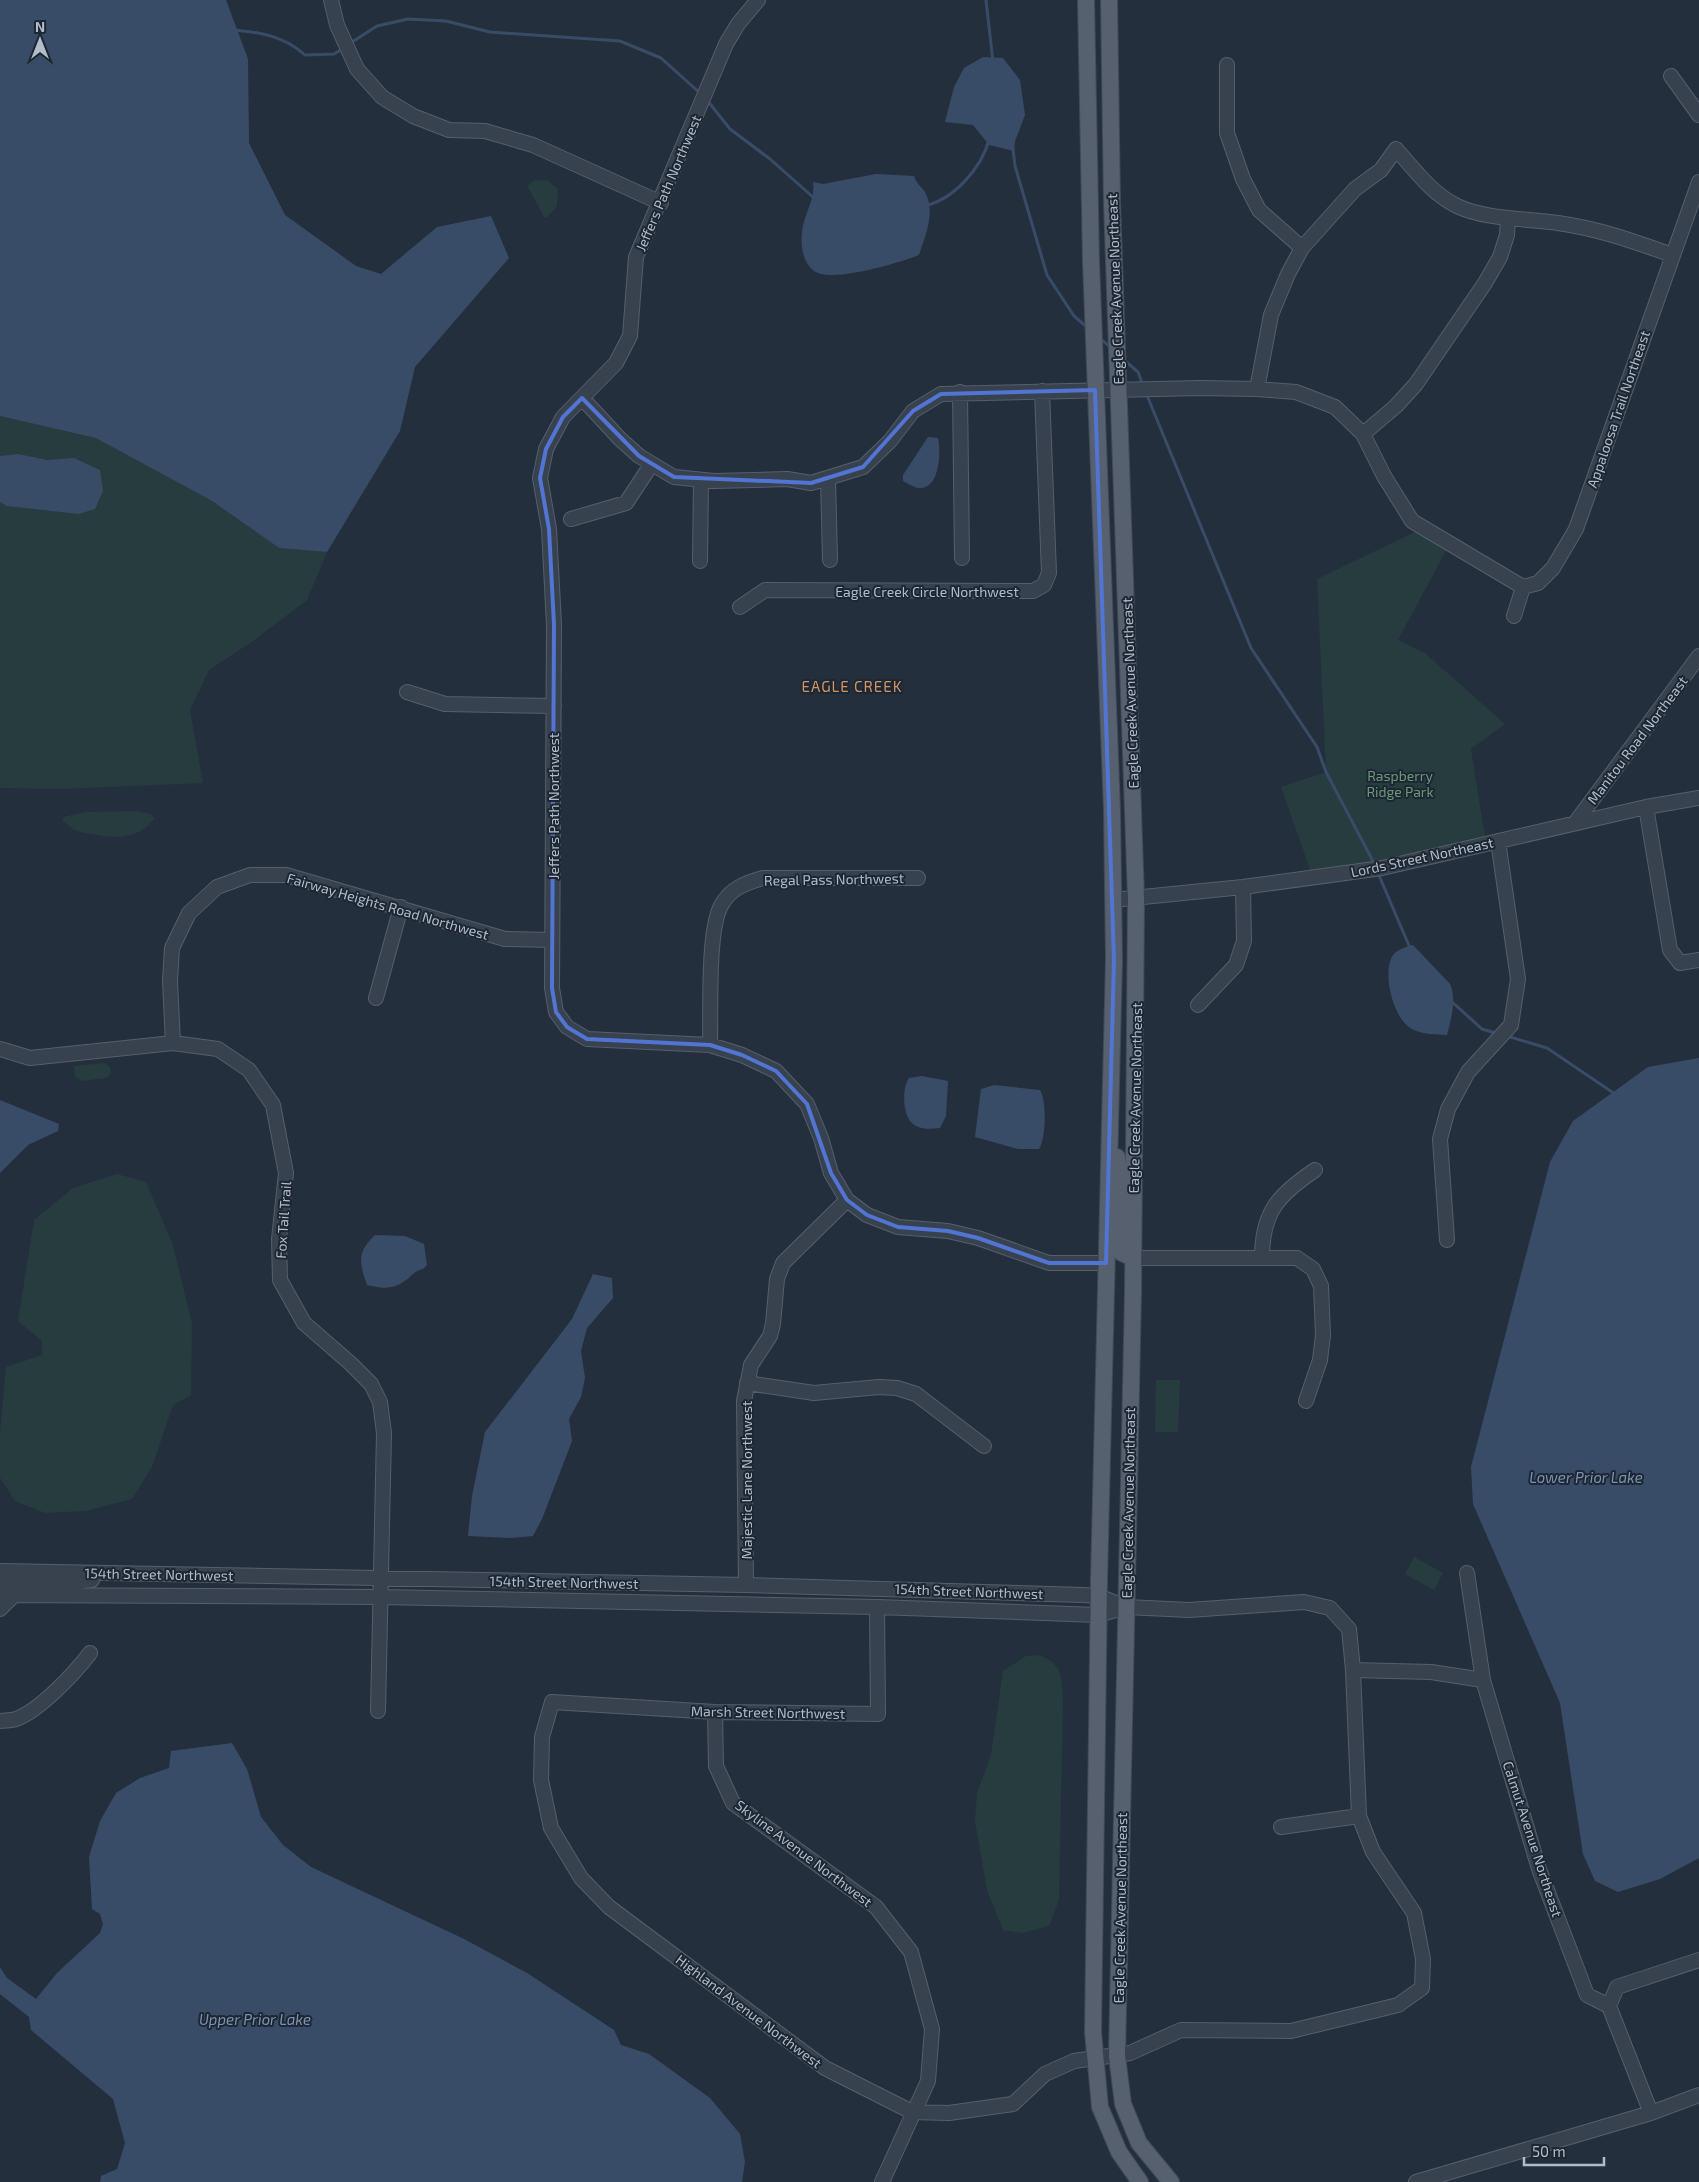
<svg xmlns="http://www.w3.org/2000/svg" width="1699" height="2182" font-family="'Exo 2',sans-serif">
  <rect width="100%" height="100%" fill="#242f3e"/>
  <path fill="#263c3f" d="M535 180 548 181 558 189 557 206 547 218 544 217 527 186Z
    M0 416 96 437 212 501 279 548 327 552 307 600 253 641 209 670 190 710 203 783 59 789 0 788Z
    M1417 531 1447 549 1398 640 1426 654 1505 724 1471 749 1486 844 1313 878 1281 787 1326 772 1317 579Z
    M137 811 151 814 154 819C135 844 107 837 80 832L74 830 63 821V817L86 812Z
    M105 1063 110 1067 111 1073 107 1078 81 1081 75 1076 74 1066Z
    M117 1174 146 1182 173 1245 192 1324 191 1395 173 1405 152 1467 132 1499 85 1511 45 1513 15 1501 0 1478V1433L6 1367 42 1355V1341L18 1321 34 1220 73 1188Z
    M1156 1380H1180L1178 1432H1155Z
    M1414 1557 1443 1573 1434 1590 1405 1574Z
    M1039 1655C1062 1664 1061 1674 1063 1697L1059 1900 1049 1926 1022 1933 1003 1930 987 1890 975 1821 977 1793 991 1755 1003 1671 1026 1656Z"/>
  <path fill="#394c67" d="M0 0H226L248 59 249 143 285 215 356 266 381 274 437 227 491 216 509 258 415 367 400 431 327 552 279 548 212 501 96 438 0 416Z
    M983 57 1003 58 1020 80 1025 115 1015 141 1014 151 989 145 973 125 945 122 954 87 964 68Z
    M876 174 914 176C916 183 921 186 925 192 936 212 925 236 919 255 899 263 837 281 818 273 804 268 800 246 802 233 803 215 816 199 813 182L823 184Z
    M928 437 938 438C941 451 940 486 922 488 916 489 909 484 903 481V475Z
    M18 454 47 460 74 458 100 470 103 491 95 509 79 514 7 506 0 502V456Z
    M1413 945 1450 984C1457 1000 1451 1019 1447 1035 1435 1034 1423 1035 1412 1029 1394 1020 1383 977 1391 959 1394 950 1405 947 1413 945Z
    M1699 1058V1858L1660 1879 1618 1892 1595 1881 1583 1854 1560 1703 1473 1504 1471 1467 1550 1162 1573 1121 1648 1067Z
    M922 1076 948 1081 946 1116 940 1128C931 1129 921 1130 913 1124 902 1114 902 1089 909 1078Z
    M994 1085 1040 1090C1047 1101 1046 1138 1039 1149H1018L975 1137 981 1089Z
    M0 1100 59 1124 58 1131 28 1145 0 1173Z
    M375 1235 405 1236 424 1244 427 1265 423 1269C413 1271 412 1277 403 1282 392 1290 379 1288 367 1285 359 1262 357 1252 375 1235Z
    M593 1274 612 1278 613 1298 587 1328 581 1351 585 1378 581 1397 569 1419 572 1441 542 1519 533 1536 511 1538 468 1536 472 1496 485 1432 572 1319Z
    M232 1743 247 1769 261 1817 283 1845 311 1867 464 1939 527 1973 614 2030 621 2045 649 2054 710 2098 740 2134 745 2162 742 2182H100L101 2176 117 2169 125 2143 113 2099 31 2030 29 2017 0 1994V1967L7 1978 36 1999 57 1973 100 1933 103 1924 100 1914 92 1909 89 1857 100 1821 116 1793 140 1778 169 1768 171 1751Z"/>
  <g fill="none" stroke-linecap="round" stroke-linejoin="round">
    <path stroke="#394c67" stroke-width="3" d="M986 0 993 62
      M233 30C260 32 284 36 305 55L334 54 344 48
      M349 44 377 26 408 19 446 21 490 32 620 41 661 58 701 94
      M707 100 730 129 770 159 814 198
      M1013 149 1015 166 1047 275 1074 316 1088 328
      M924 206C953 200 981 169 989 140
      M1101 339 1111 348
      M1123 359 1138 372 1143 385
      M1146 393 1251 648 1317 747 1326 772 1375 865
      M1378 873 1410 948
      M1451 1001 1482 1029 1499 1034
      M1507 1036 1547 1048 1615 1094"/>
    <g stroke="#565f6c" stroke-width="16">
      <path id="minor" d="M331 0 337 25 357 69 382 97 413 116 449 130 485 131 533 145 661 203
        M758 0 738 24 726 44 636 257 630 336 616 363 563 417 546 449 540 478 549 529 554 625 552 988 556 1012 567 1027 587 1039 710 1045 742 1055 776 1071 807 1104 821 1138 831 1173 847 1200 867 1215 898 1227 948 1231 978 1238 1049 1263H1106
        M1227 65V133L1243 179 1259 210 1302 248
        M1671 76 1699 115
        M1257 389 1271 315 1288 274 1302 248 1355 189 1381 170 1396 149C1415 170 1431 193 1457 206 1483 219 1529 219 1558 223 1600 229 1633 241 1672 255
        M960 392 962 558
        M582 398 620 439 639 456 674 477 714 481 787 479 811 483 863 467 890 441 913 411 941 394 1200 388 1257 389 1296 392 1335 407 1363 434 1384 476 1412 521 1523 587
        M1363 434 1396 406 1416 384 1485 283 1500 257 1507 235 1508 218
        M828 478 830 560
        M571 519 626 503 651 465
        M700 561 701 480
        M740 607 765 590 1033 591 1044 585 1049 573 1042 391
        M1514 616 1523 587 1538 583 1553 568 1576 529 1699 182
        M407 692 445 704 554 706
        M1646 807 1670 950 1680 963 1699 960
        M1575 823 1699 656
        M1113 900 1243 887 1382 868 1646 807 1699 798
        M376 998 401 907
        M1198 1005 1236 965 1244 941 1243 887
        M173 1043 170 981 172 948 189 913 217 887 250 875H286L505 939 552 940
        M710 1045C711 1014 707 927 722 904 731 888 746 883 763 878H918
        M0 1049 30 1058 173 1043 218 1049 249 1070 273 1105 286 1173 279 1239 280 1280 304 1323 350 1363 371 1384 380 1402 384 1433 378 1711
        M1447 1240 1440 1139 1448 1109 1468 1072 1511 1025 1518 979 1498 841
        M1133 1258H1297L1313 1269 1321 1286 1323 1335 1320 1360 1306 1401
        M1262 1258C1262 1212 1278 1195 1315 1170
        M747 1383 814 1393 879 1387 897 1388 916 1394 984 1446
        M0 1571 746 1585 1083 1595 1098 1596 1126 1607
        M1467 1573 1483 1680 1539 1869 1587 1995 1609 2006 1651 2113
        M0 1581 66 1583 92 1580
        M746 1585 744 1401 751 1365 770 1336 773 1324 777 1279 783 1263 847 1200
        M0 1595 381 1597 877 1607 1098 1615 1126 1607 1189 1610 1304 1602 1330 1608 1349 1629 1353 1670 1359 1816 1373 1852 1414 1913 1423 1959 1422 1988 1398 2005 1291 2031 1181 2030 1130 2053 1074 2061 1045 2074 1013 2104 949 2113 912 2112 825 2068 609 1907 581 1878 551 1828 541 1780 542 1737 552 1702 715 1712 878 1714 877 1607
        M0 1609 14 1595
        M1353 1670 1431 1672 1483 1680
        M715 1712 716 1766 733 1803 876 1907 911 1952 932 2029 928 2081 882 2182
        M0 1721C5 1720 11 1721 16 1719 39 1711 75 1673 90 1653
        M1281 1827 1359 1816
        M1609 2006 1617 1987 1699 1960
        M1416 2182 1651 2113 1699 2095"/>
    </g>
    <g stroke="#414a57" stroke-width="18">
      <path id="major" d="M1086 0 1091 261 1112 810 1114 960 1099 1580 1093 2032 1100 2107 1119 2152 1140 2182
        M1109 0 1112 203 1136 898 1133 1293 1117 2056 1123 2104 1139 2143 1171 2182
        M1117 1157 1121 1187V1246L1122 1253 1133 1258"/>
    </g>
    <use href="#minor" stroke="#38414e" stroke-width="14"/>
    <use href="#major" stroke="#56606e" stroke-width="16"/>
  </g>
  <path fill="none" stroke="#5274d3" stroke-width="4" stroke-linejoin="round" d="M1095 390 1114 960 1106 1263H1049L978 1238 948 1231 898 1227 867 1215 847 1200 831 1173 807 1104 776 1071 742 1055 710 1045 587 1039 567 1027 556 1012 552 988 554 625 549 529 540 478 546 449 563 417 582 398 639 456 674 477 811 483 863 467 913 411 941 394Z"/>
  <g text-anchor="middle" dominant-baseline="central" stroke-width="4" stroke-linejoin="round" paint-order="stroke">
    <g font-size="14" fill="#b4bcc9" stroke="#1d2633">
      <text transform="translate(668 183) rotate(-67)">Jeffers Path Northwest</text>
      <text transform="translate(1115 289) rotate(-92)">Eagle Creek Avenue Northeast</text>
      <text transform="translate(1618 409) rotate(-71)">Appaloosa Trail Northeast</text>
      <text x="927" y="591">Eagle Creek Circle Northwest</text>
      <text transform="translate(1130 693) rotate(-92)">Eagle Creek Avenue Northeast</text>
      <text transform="translate(1637 740) rotate(-53)">Manitou Road Northeast</text>
      <text transform="translate(553 806) rotate(-90)">Jeffers Path Northwest</text>
      <text transform="translate(1422 857) rotate(-12)">Lords Street Northeast</text>
      <text transform="translate(834 879) rotate(-1)">Regal Pass Northwest</text>
      <text transform="translate(388 906) rotate(16)">Fairway Heights Road Northwest</text>
      <text transform="translate(1135 1098) rotate(-89)">Eagle Creek Avenue Northeast</text>
      <text transform="translate(283 1220) rotate(-86)">Fox Tail Trail</text>
      <text transform="translate(746 1480) rotate(-90)">Majestic Lane Northwest</text>
      <text transform="translate(1128 1503) rotate(-89)">Eagle Creek Avenue Northeast</text>
      <text transform="translate(159 1574) rotate(1)">154th Street Northwest</text>
      <text transform="translate(564 1582) rotate(1)">154th Street Northwest</text>
      <text transform="translate(969 1591) rotate(2)">154th Street Northwest</text>
      <text transform="translate(768 1712) rotate(1)">Marsh Street Northwest</text>
      <text transform="translate(1533 1839) rotate(72)">Calmut Avenue Northeast</text>
      <text transform="translate(804 1853) rotate(37)">Skyline Avenue Northwest</text>
      <text transform="translate(1120 1908) rotate(-89)">Eagle Creek Avenue Northeast</text>
      <text transform="translate(749 2011) rotate(37)">Highland Avenue Northwest</text>
    </g>
    <g font-size="14" fill="#6b9a76" stroke="#1d2633">
      <text x="1400" y="775">Raspberry<tspan x="1400" dy="16">Ridge Park</tspan></text>
    </g>
    <g font-size="15" letter-spacing="1" fill="#d59563" stroke="#1d2633">
      <text x="852" y="686">EAGLE CREEK</text>
    </g>
    <g font-size="15" font-style="italic" fill="#7c92b1" stroke="#1d2633">
      <text x="1586" y="1477">Lower Prior Lake</text>
      <text x="255" y="2019">Upper Prior Lake</text>
    </g>
  </g>
  <g transform="translate(40 40)" stroke="#1d2633" stroke-width="4" paint-order="stroke">
  <path d="M0-4L9 19L0 12L-9 19Z" fill="#b4bcc9"/>
  <text y="-8" font-size="14" font-weight="bold" text-anchor="middle" fill="#b4bcc9">N</text>
  </g>
  <path d="M1524 2157v8h80v-8" fill="none" stroke="#b4bcc9" stroke-width="2.5"/>
  <text x="1532" y="2157" font-size="15" fill="#b4bcc9" stroke="#1d2633" stroke-width="4" paint-order="stroke">50 m</text>
</svg>
